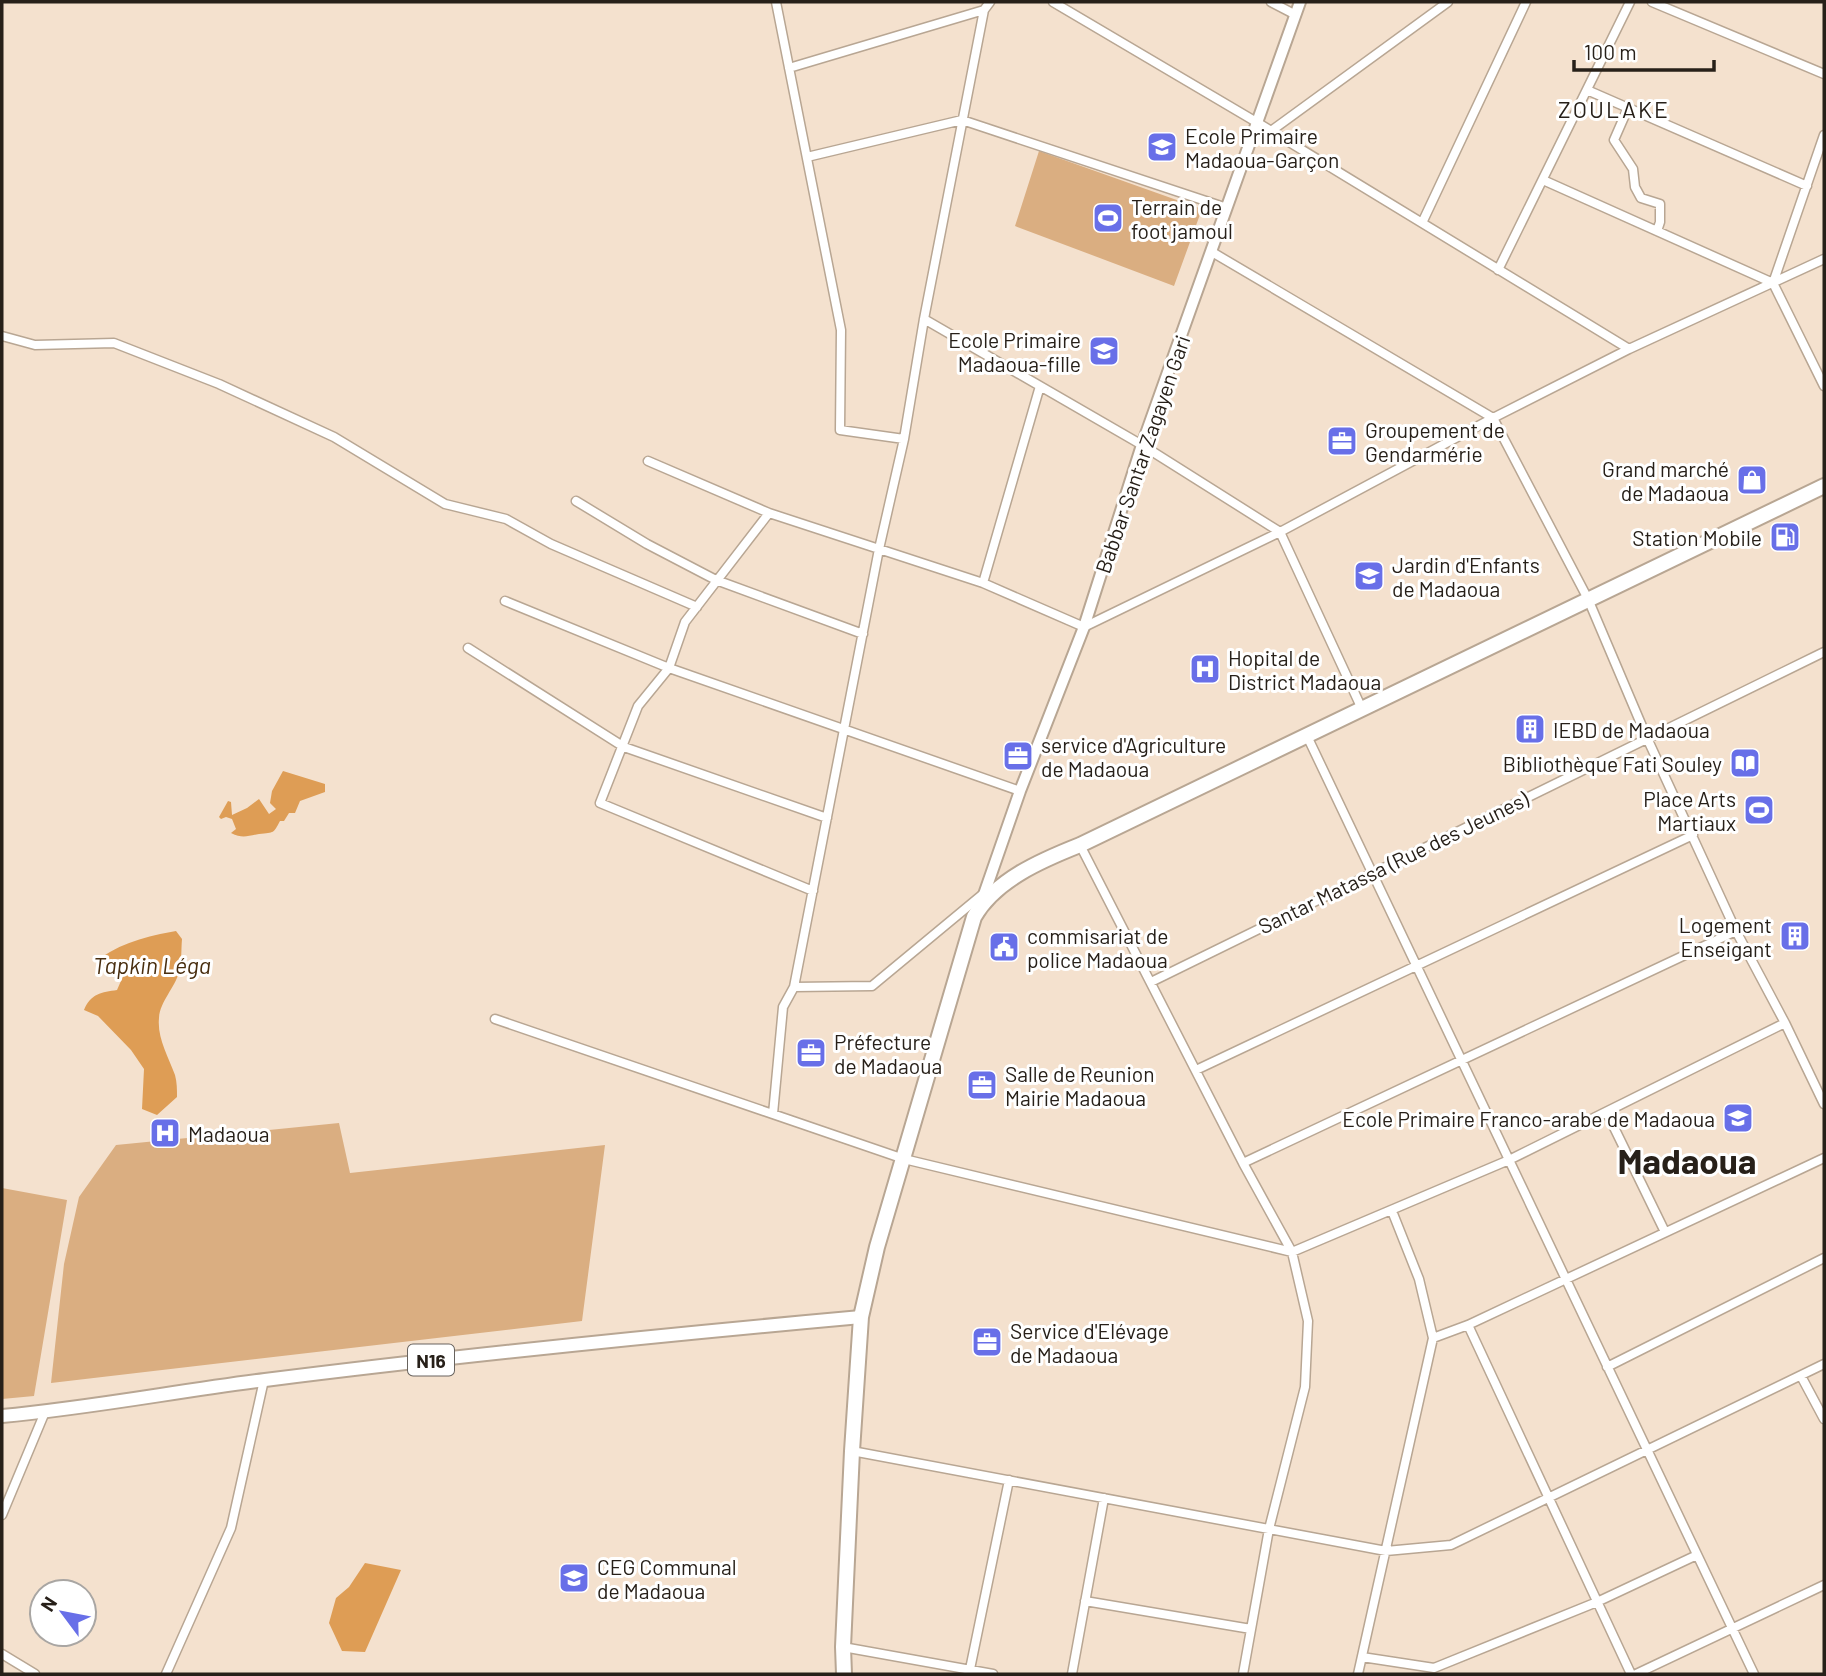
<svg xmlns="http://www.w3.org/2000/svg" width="1826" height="1676" font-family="Barlow,sans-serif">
  <rect width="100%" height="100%" fill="#f4e1ce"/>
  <path fill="#daae81" d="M1039 151 1202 209 1174 286 1015 226Z
    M339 1123 350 1173 605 1145 582 1321 51 1383 64 1264 79 1197 116 1145Z
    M2 1188 67 1200 34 1396 2 1399Z"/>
  <path fill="#de9d55" d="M283 771 325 784V792L300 801 295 813H289L284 821H280C273 834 275 832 259 834 247 836 243 839 231 833L236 829 232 819 226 817 221 819 219 817 228 801 231 802 232 815 247 808 259 799 269 814 276 809 270 803 272 791Z
    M176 931 182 939C181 950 182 962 179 972 175 988 160 1001 159 1018 157 1038 168 1056 175 1075 177 1082 177 1090 177 1097L157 1115 142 1109 144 1069 131 1050 98 1016 84 1010C90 994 102 992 117 990L124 974 108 971 97 961C119 943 148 936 176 931Z
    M365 1563 401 1570 365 1652 342 1651 329 1623 336 1598 349 1587Z"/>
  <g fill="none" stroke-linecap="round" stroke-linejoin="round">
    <g stroke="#b8a693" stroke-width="11">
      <path id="street" d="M776 2 841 330 840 430 904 439
        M1053 2 1258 123 1629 349
        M1271 2 1296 15
        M1652 2 1824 74
        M789 68 984 10
        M1587 90 1807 186
        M1628 108 1614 140 1633 169 1635 187 1641 198 1660 204V222L1657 231
        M1271 131 1448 2
        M807 157 962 120 1227 208
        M1543 180 1773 283 1824 386
        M1422 223 1526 2
        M1212 252 1493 418 1588 599 1647 738 1736 931 1785 1023 1824 1104
        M1498 270 1630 2
        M1773 283 1824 135
        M924 319 1142 445 1280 532 1362 709
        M2 336 35 345 114 343 219 384 334 437 445 504 506 519 551 544 697 607
        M648 461 769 513 983 583 1084 627 1280 532 1493 418 1629 349 1824 259
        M576 501 647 544 716 580 863 634
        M769 513 685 622 669 668 638 706 600 803 813 891
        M983 583 1040 386
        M505 601 669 668 1020 791
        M468 648 624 747 827 818
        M1307 736 1754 1674
        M1080 845 1243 1163 1292 1252 1308 1321 1305 1387 1269 1529 1243 1674
        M1151 982 1824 652
        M794 987 872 986 983 894
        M495 1019 904 1159 1292 1252 1509 1160 1785 1023
        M1196 1070 1693 835
        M1607 1113 1665 1232
        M773 1114 783 1007 794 987 879 549 904 439 924 319 984 10 990 2
        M1243 1163 1736 931
        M1468 1325 1631 1674
        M1433 1338 1468 1325 1824 1158
        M1607 1367 1824 1258
        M1801 1376 1824 1419
        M852 1451 1386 1551 1451 1545 1824 1364
        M2 1515 45 1412
        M1085 1601 1251 1629
        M843 1647 993 1674
        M2 1654 35 1674
        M1362 1657 1434 1668 1597 1602 1697 1555
        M166 1674 231 1528 264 1380
        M969 1674 1009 1480
        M1072 1674 1104 1498
        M1358 1674 1433 1338 1419 1279 1392 1211
        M1636 1674 1824 1585"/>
    </g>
    <g stroke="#b8a693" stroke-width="14">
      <path id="secondary" d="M980 906 1020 791 1084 627 1142 445 1300 2"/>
    </g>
    <g stroke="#b8a693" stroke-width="16">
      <path id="primary" d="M2 1416C90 1408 177 1391 265 1380 463 1355 662 1335 861 1317"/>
    </g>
    <g stroke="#b8a693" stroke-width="18">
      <path id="highway" d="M844 1674 843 1647 852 1451 861 1317 877 1247 974 917C995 880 1042 860 1080 845L1824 486"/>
    </g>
    <use href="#street" stroke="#fff" stroke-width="8"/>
    <use href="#secondary" stroke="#fff" stroke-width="10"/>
    <use href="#primary" stroke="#fff" stroke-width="12"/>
    <use href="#highway" stroke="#fff" stroke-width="14"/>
  </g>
  <defs>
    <g id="school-square" transform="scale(1.575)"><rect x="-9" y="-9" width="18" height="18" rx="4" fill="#686fe8" stroke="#fff"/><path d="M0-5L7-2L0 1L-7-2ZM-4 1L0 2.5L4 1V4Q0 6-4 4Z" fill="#fff"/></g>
    <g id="stadium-square" transform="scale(1.575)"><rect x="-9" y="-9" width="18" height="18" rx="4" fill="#686fe8" stroke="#fff"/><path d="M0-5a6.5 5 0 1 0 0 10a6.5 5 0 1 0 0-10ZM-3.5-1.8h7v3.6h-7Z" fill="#fff"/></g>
    <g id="office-square" transform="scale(1.575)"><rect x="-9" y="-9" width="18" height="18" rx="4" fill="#686fe8" stroke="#fff"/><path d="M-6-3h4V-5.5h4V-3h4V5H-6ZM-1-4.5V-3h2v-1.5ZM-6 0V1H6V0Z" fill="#fff"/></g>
    <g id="shop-square" transform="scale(1.575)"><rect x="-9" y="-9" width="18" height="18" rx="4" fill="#686fe8" stroke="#fff"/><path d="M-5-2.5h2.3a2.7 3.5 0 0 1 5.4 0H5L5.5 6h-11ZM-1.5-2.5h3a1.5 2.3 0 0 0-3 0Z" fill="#fff"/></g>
    <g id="fuel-square" transform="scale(1.575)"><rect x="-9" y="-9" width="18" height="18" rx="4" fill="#686fe8" stroke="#fff"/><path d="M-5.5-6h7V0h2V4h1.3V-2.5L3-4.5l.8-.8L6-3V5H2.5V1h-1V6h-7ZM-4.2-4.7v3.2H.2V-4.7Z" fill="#fff"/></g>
    <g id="hospital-square" transform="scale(1.575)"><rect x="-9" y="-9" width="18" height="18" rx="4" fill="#686fe8" stroke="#fff"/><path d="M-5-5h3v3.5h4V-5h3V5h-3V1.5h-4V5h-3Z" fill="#fff"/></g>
    <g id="building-square" transform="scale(1.575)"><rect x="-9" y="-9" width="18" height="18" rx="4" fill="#686fe8" stroke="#fff"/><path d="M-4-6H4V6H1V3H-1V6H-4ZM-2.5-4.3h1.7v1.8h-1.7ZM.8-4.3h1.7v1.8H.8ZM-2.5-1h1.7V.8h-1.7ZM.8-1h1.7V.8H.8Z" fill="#fff"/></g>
    <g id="library-square" transform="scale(1.575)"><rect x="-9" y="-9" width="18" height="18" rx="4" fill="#686fe8" stroke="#fff"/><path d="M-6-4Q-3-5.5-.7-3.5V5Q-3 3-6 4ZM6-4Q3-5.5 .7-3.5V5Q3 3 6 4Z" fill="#fff"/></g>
    <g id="civic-square" transform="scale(1.575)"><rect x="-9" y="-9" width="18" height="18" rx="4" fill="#686fe8" stroke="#fff"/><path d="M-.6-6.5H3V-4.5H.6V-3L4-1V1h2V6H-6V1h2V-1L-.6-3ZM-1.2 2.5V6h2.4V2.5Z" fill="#fff"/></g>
  </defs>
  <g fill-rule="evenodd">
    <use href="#school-square" x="1162" y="147"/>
    <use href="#stadium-square" x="1108" y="218"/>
    <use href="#school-square" x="1104" y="351"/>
    <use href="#office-square" x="1342" y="441"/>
    <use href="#shop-square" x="1752" y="480"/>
    <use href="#fuel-square" x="1785" y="537"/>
    <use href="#school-square" x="1369" y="576"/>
    <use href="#hospital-square" x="1205" y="669"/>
    <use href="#building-square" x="1530" y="729"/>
    <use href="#office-square" x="1018" y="756"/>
    <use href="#library-square" x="1745" y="763"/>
    <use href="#stadium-square" x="1759" y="810"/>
    <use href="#building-square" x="1795" y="936"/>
    <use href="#civic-square" x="1004" y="947"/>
    <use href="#office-square" x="811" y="1053"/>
    <use href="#office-square" x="982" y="1085"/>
    <use href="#school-square" x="1738" y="1118"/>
    <use href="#hospital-square" x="165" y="1133"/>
    <use href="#office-square" x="987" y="1342"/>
    <use href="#school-square" x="574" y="1578"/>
  </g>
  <g text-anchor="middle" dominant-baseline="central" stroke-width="6" stroke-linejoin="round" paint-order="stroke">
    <rect fill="#fff" stroke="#68635e" stroke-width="2" x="408" y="1344.5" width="46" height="31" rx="5"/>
    <g font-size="19" font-weight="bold" fill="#272019">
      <text x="431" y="1360">N16</text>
    </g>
    <g font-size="21" fill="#272019" stroke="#fff" text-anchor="start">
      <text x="1185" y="135">Ecole Primaire<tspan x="1185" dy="24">Madaoua-Garçon</tspan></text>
      <text x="1131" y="206">Terrain de<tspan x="1131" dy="24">foot jamoul</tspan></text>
      <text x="1081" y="339" text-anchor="end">Ecole Primaire<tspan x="1081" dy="24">Madaoua-fille</tspan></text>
      <text x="1365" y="429">Groupement de<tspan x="1365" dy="24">Gendarmérie</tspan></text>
      <text x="1729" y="468" text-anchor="end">Grand marché<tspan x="1729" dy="24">de Madaoua</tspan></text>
      <text x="1762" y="537" text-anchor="end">Station Mobile</text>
      <text x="1392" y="564">Jardin d'Enfants<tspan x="1392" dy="24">de Madaoua</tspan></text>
      <text x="1228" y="657">Hopital de<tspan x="1228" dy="24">District Madaoua</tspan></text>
      <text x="1553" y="729">IEBD de Madaoua</text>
      <text x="1041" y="744">service d'Agriculture<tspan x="1041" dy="24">de Madaoua</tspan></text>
      <text x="1722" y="763" text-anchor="end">Bibliothèque Fati Souley</text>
      <text x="1736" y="798" text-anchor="end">Place Arts<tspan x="1736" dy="24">Martiaux</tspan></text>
      <text x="1772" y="924" text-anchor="end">Logement<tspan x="1772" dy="24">Enseigant</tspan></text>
      <text x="1027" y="935">commisariat de<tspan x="1027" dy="24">police Madaoua</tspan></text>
      <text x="834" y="1041">Préfecture<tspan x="834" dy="24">de Madaoua</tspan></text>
      <text x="1005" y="1073">Salle de Reunion<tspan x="1005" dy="24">Mairie Madaoua</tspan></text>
      <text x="1715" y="1118" text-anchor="end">Ecole Primaire Franco-arabe de Madaoua</text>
      <text x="188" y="1133">Madaoua</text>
      <text x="1010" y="1330">Service d'Elévage<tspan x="1010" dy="24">de Madaoua</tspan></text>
      <text x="597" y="1566">CEG Communal<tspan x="597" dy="24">de Madaoua</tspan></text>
    </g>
    <g font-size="21" fill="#272019" stroke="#fff">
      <text transform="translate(1142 454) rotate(-71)">Babbar Santar Zagayen Gari</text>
      <text transform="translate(1393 862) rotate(-26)">Santar Matassa (Rue des Jeunes)</text>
    </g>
    <g font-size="23" letter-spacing="2" fill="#272019" stroke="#fff">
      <text x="1614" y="109">ZOULAKE</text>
    </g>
    <g font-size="23" font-style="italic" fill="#482d0e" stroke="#fff">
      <text x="152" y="965">Tapkin Léga</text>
    </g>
    <g font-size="35" font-weight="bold" fill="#272019" stroke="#fff">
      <text x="1687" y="1160">Madaoua</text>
    </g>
  </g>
  <rect width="1826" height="1676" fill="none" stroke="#272019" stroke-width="7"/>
  <g transform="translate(63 1613) rotate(302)"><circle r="33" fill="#ffffff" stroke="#a9a6a3" stroke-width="2"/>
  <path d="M0-5L12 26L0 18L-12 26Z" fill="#686fe8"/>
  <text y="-10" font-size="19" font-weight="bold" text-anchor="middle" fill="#272019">N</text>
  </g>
  <path d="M1574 60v10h140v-10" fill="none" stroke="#272019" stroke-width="3.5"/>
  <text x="1584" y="60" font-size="21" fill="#272019" stroke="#ffffff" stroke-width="5" paint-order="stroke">100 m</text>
</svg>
